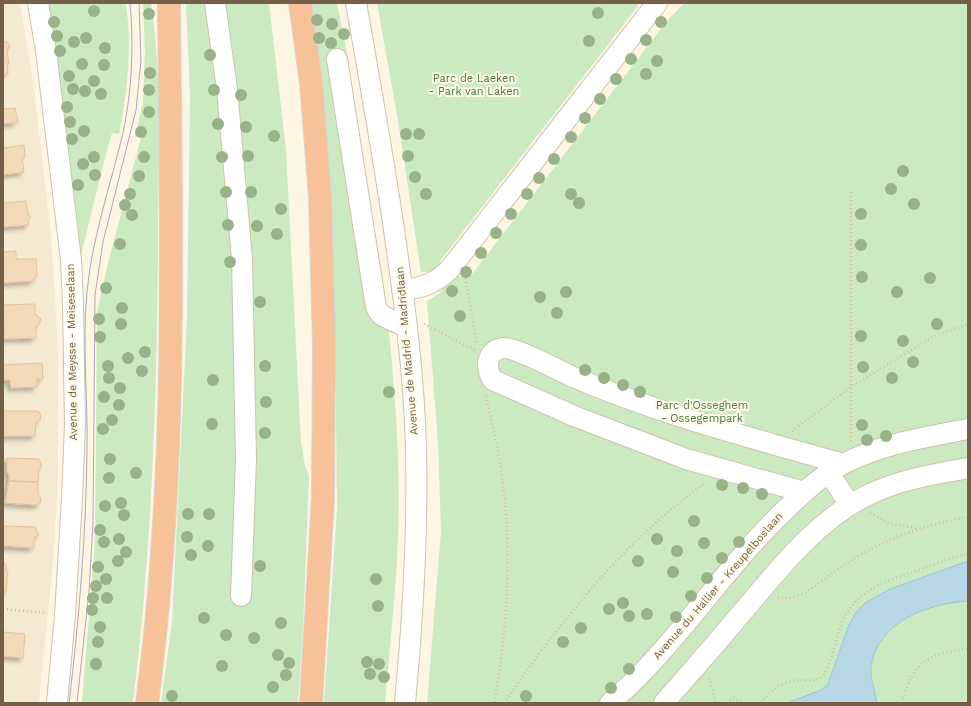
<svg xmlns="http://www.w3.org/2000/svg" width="971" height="706" font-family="'Work Sans',sans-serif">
  <defs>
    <filter id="shadow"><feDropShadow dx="-3.5" dy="3.5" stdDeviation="2" flood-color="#0004"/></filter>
  </defs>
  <rect width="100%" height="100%" fill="#fcf6e3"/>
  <path fill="#f4ead1" d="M3 3H20L33 81 51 235 58 350V482L53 561 39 703H3Z"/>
  <path fill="#cbeac1" d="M48 3H126C132 47 128 90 119 134L112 133 107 150 81 255H79L70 160Z
    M143 3H151C163 81 158 160 158 239 157 394 152 549 133 703H82L95 541 97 313 108 263 141 138 135 136 143 103 145 52Z
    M186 3H269L286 150 301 443 305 466 309 475 303 629 298 703H161L172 622 187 319 190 95Z
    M307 3H337L347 53 328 59 373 321 388 325C397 404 401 482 397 561 394 608 389 656 385 703H324L337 509 335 327 326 183Z
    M377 3H638V6L440 261 443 264 431 272H421L398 121Z
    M684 3H968V703H427L441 531 438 443 427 301 440 293 454 275 469 278 667 21Z"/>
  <path fill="#b7d7e6" stroke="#9dc5d7" d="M968 561V601C927 604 879 621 871 666 870 677 875 692 877 703H787L821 690 828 684 848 627 856 612 865 603 890 589Z"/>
  <path fill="#f2d9ba" stroke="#e4c39b" filter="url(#shadow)" d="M6 41 10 46 7 51 9 64H7L8 74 3 75V42Z
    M15 108 18 122 3 124V109Z
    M24 145 25 157 22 158 24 172 3 175V177V148Z
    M26 201 28 215 31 217 28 220 29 225 3 227V203Z
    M16 251V259H36L37 277 34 278V281L3 283V252Z
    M35 304V314L41 319 39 324 36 326V338L4 339 3 305Z
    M42 363 43 379H37V387L11 388 10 380H3V365Z
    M3 411H36L40 413 41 419 36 423 35 436H3Z
    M7 458 39 459 42 466 39 470 38 482 9 481V475L7 472Z
    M9 481 38 482V494L41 498 40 503 37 505 5 503Z
    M3 526 35 527 39 535 34 538V548L3 546Z
    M3 561 6 564V570H8L6 592H3Z
    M3 632 25 634 23 658 3 656Z"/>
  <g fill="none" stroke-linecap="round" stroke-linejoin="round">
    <g stroke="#cfc2ac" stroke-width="22">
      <path id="minor" d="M38 3 46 51 71 260 73 304 75 424 72 499 65 615 57 703
        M215 3 227 89 242 259 246 459 241 596
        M356 3C369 76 382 150 393 223 404 298 414 373 416 448 418 534 413 618 405 703
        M337 59 376 307 381 315 406 327
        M402 290C422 288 435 284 450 269L657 3
        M829 473 850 505
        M804 492 686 459 574 416 493 380C484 368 487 349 504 348 517 348 558 370 571 376 659 414 751 438 843 464
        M610 703C675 647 721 572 782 513 801 495 820 476 843 464 881 444 926 437 968 429
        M664 703C689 674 715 645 739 616 776 573 814 522 866 496 897 480 934 474 968 468"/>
    </g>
    <g stroke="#dbd5d0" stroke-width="24">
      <path id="highway" d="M300 3 311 83 320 196 324 345 323 498 311 703
        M147 703C178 471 171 237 169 3"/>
    </g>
    <path stroke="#d6bd9d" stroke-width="2.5" stroke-dasharray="1 3" stroke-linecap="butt" d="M851 192V441
      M465 278 477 344
      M424 324 475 350
      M486 396C492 423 498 449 502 476 512 551 508 629 494 703
      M792 431 851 387 886 365 937 335 968 324
      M870 513 889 523 916 528
      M778 597C799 603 820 582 835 571 875 543 920 525 968 517
      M3 609 47 613
      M709 678 716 703
      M504 703C561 621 623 542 705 483
      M727 703 733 698 746 703
      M761 703C770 690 783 681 799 680 805 680 813 682 820 678 830 672 836 637 841 625 854 590 886 581 919 570 935 564 951 557 968 554
      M902 703C912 663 928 653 968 649"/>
    <use href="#minor" stroke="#fff" stroke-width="20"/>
    <use href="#highway" stroke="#f7c199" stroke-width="22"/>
    <path stroke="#bba1c5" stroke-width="1" d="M69 703C79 620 86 536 87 452 88 400 82 344 87 292 92 238 110 187 123 133 132 90 134 47 130 3
      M77 703 89 591 93 522 95 295 103 242 136 110 141 61 139 3"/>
  </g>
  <g fill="#99b28a">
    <circle cx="94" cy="11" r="6"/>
    <circle cx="598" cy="13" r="6"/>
    <circle cx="149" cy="14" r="6"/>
    <circle cx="317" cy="20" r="6"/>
    <circle cx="54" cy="22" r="6"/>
    <circle cx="661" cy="22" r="6"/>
    <circle cx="332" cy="24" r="6"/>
    <circle cx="344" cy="34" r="6"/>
    <circle cx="57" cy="36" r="6"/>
    <circle cx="86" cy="38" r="6"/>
    <circle cx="319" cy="38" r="6"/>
    <circle cx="646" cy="40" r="6"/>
    <circle cx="589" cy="41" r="6"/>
    <circle cx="74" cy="42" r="6"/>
    <circle cx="331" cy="43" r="6"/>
    <circle cx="105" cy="48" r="6"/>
    <circle cx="60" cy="51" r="6"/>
    <circle cx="210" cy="55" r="6"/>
    <circle cx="631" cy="59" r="6"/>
    <circle cx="657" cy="61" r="6"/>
    <circle cx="82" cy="64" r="6"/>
    <circle cx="104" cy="65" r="6"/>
    <circle cx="150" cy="73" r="6"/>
    <circle cx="646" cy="74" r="6"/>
    <circle cx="69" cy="76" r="6"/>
    <circle cx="616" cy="79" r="6"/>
    <circle cx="94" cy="81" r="6"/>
    <circle cx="73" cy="89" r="6"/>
    <circle cx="149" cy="90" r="6"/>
    <circle cx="214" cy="90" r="6"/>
    <circle cx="85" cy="91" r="6"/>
    <circle cx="101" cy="94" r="6"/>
    <circle cx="241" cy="95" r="6"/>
    <circle cx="600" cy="99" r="6"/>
    <circle cx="67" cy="107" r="6"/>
    <circle cx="149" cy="112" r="6"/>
    <circle cx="585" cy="118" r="6"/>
    <circle cx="70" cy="122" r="6"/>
    <circle cx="218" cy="124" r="6"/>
    <circle cx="246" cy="127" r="6"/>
    <circle cx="84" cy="131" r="6"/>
    <circle cx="141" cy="132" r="6"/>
    <circle cx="406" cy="134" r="6"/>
    <circle cx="419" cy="134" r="6"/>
    <circle cx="274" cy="136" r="6"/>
    <circle cx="571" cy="137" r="6"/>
    <circle cx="72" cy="139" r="6"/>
    <circle cx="248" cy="156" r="6"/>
    <circle cx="408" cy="156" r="6"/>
    <circle cx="94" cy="157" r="6"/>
    <circle cx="144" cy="157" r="6"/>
    <circle cx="222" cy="157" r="6"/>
    <circle cx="554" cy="159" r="6"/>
    <circle cx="83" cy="164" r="6"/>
    <circle cx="903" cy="171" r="6"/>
    <circle cx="95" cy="175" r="6"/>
    <circle cx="139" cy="176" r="6"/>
    <circle cx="415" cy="177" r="6"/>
    <circle cx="539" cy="178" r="6"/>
    <circle cx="78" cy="185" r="6"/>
    <circle cx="891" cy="189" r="6"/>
    <circle cx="226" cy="192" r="6"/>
    <circle cx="251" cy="192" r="6"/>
    <circle cx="130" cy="194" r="6"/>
    <circle cx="426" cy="194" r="6"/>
    <circle cx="527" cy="194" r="6"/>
    <circle cx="571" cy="194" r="6"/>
    <circle cx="579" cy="203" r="6"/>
    <circle cx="914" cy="204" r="6"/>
    <circle cx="125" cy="205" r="6"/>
    <circle cx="281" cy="209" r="6"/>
    <circle cx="511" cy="214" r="6"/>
    <circle cx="861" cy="214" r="6"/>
    <circle cx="132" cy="215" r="6"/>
    <circle cx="228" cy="225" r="6"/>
    <circle cx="257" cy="226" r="6"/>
    <circle cx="496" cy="233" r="6"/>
    <circle cx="277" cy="234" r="6"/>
    <circle cx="120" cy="244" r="6"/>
    <circle cx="861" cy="245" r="6"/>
    <circle cx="481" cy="253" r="6"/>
    <circle cx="230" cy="262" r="6"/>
    <circle cx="466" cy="272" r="6"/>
    <circle cx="862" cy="277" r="6"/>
    <circle cx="930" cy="278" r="6"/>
    <circle cx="106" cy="288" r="6"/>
    <circle cx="452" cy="291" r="6"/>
    <circle cx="566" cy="292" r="6"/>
    <circle cx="897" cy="292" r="6"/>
    <circle cx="540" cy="297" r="6"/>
    <circle cx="260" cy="302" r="6"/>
    <circle cx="122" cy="308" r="6"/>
    <circle cx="557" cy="313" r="6"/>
    <circle cx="460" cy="316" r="6"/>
    <circle cx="99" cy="319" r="6"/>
    <circle cx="121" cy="324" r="6"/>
    <circle cx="937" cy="324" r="6"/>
    <circle cx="861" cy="336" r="6"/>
    <circle cx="100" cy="337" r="6"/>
    <circle cx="903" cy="341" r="6"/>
    <circle cx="145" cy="352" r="6"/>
    <circle cx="128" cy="358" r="6"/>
    <circle cx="913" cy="362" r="6"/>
    <circle cx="108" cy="366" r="6"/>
    <circle cx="265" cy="366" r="6"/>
    <circle cx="863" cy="367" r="6"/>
    <circle cx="585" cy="370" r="6"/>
    <circle cx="142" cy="371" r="6"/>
    <circle cx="109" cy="378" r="6"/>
    <circle cx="604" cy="378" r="6"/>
    <circle cx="892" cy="378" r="6"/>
    <circle cx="213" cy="380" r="6"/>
    <circle cx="623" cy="385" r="6"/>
    <circle cx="120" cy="388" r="6"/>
    <circle cx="389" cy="392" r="6"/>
    <circle cx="640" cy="392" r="6"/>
    <circle cx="104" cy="397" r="6"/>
    <circle cx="266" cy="402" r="6"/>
    <circle cx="119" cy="405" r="6"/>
    <circle cx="112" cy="420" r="6"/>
    <circle cx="212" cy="424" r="6"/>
    <circle cx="862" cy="425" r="6"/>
    <circle cx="103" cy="429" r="6"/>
    <circle cx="265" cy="433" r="6"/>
    <circle cx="886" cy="436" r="6"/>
    <circle cx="867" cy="440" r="6"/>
    <circle cx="110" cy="459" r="6"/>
    <circle cx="136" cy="473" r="6"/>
    <circle cx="109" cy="478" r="6"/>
    <circle cx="722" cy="485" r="6"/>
    <circle cx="743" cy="488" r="6"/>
    <circle cx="762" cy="494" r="6"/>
    <circle cx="121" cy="503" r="6"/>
    <circle cx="105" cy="506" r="6"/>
    <circle cx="188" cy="514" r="6"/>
    <circle cx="209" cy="514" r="6"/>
    <circle cx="124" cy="515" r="6"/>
    <circle cx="694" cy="521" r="6"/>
    <circle cx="100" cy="530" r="6"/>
    <circle cx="187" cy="537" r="6"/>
    <circle cx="119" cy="539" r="6"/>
    <circle cx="657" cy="539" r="6"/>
    <circle cx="104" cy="542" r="6"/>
    <circle cx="739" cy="542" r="6"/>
    <circle cx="704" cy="543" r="6"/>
    <circle cx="208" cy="546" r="6"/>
    <circle cx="677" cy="551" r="6"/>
    <circle cx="126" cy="552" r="6"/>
    <circle cx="191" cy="555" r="6"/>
    <circle cx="722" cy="558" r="6"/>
    <circle cx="118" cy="561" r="6"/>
    <circle cx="638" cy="561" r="6"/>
    <circle cx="260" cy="566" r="6"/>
    <circle cx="98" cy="567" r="6"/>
    <circle cx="673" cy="572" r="6"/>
    <circle cx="707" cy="578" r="6"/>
    <circle cx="106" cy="579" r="6"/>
    <circle cx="376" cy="579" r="6"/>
    <circle cx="96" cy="586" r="6"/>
    <circle cx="691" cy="596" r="6"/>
    <circle cx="93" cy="598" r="6"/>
    <circle cx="107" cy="598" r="6"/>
    <circle cx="623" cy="603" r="6"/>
    <circle cx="378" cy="606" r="6"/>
    <circle cx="609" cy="609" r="6"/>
    <circle cx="92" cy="610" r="6"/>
    <circle cx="647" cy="614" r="6"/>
    <circle cx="629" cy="616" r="6"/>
    <circle cx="676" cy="617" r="6"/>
    <circle cx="204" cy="618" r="6"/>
    <circle cx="281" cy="623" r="6"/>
    <circle cx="100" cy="627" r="6"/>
    <circle cx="581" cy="628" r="6"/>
    <circle cx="226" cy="635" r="6"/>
    <circle cx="254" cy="638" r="6"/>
    <circle cx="98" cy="642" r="6"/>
    <circle cx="563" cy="642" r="6"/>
    <circle cx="278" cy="655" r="6"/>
    <circle cx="367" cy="662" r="6"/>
    <circle cx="289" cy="663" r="6"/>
    <circle cx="96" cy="664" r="6"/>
    <circle cx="379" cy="664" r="6"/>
    <circle cx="222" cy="666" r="6"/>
    <circle cx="629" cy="669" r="6"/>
    <circle cx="370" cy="674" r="6"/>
    <circle cx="286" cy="675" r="6"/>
    <circle cx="384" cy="677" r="6"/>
    <circle cx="273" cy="687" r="6"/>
    <circle cx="611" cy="688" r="6"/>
    <circle cx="172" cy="696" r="6"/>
    <circle cx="526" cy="696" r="6"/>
  </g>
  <g text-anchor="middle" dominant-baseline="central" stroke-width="4" stroke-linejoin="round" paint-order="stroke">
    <g font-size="11" fill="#487a41" stroke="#fffae9">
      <text x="474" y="78">Parc de Laeken<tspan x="474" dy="13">- Park van Laken</tspan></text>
      <text x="702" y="405">Parc d'Osseghem<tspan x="702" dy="13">- Ossegempark</tspan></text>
    </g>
    <g font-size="11" fill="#745f49" stroke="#fffae9">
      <text transform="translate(407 351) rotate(-95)">Avenue de Madrid - Madridlaan</text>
      <text transform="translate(72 352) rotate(-91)">Avenue de Meysse - Meiseselaan</text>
      <text transform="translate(718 586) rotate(-49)">Avenue du Hallier - Kreupelboslaan</text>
    </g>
  </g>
  <rect width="971" height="706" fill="none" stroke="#745f49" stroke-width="8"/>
</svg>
